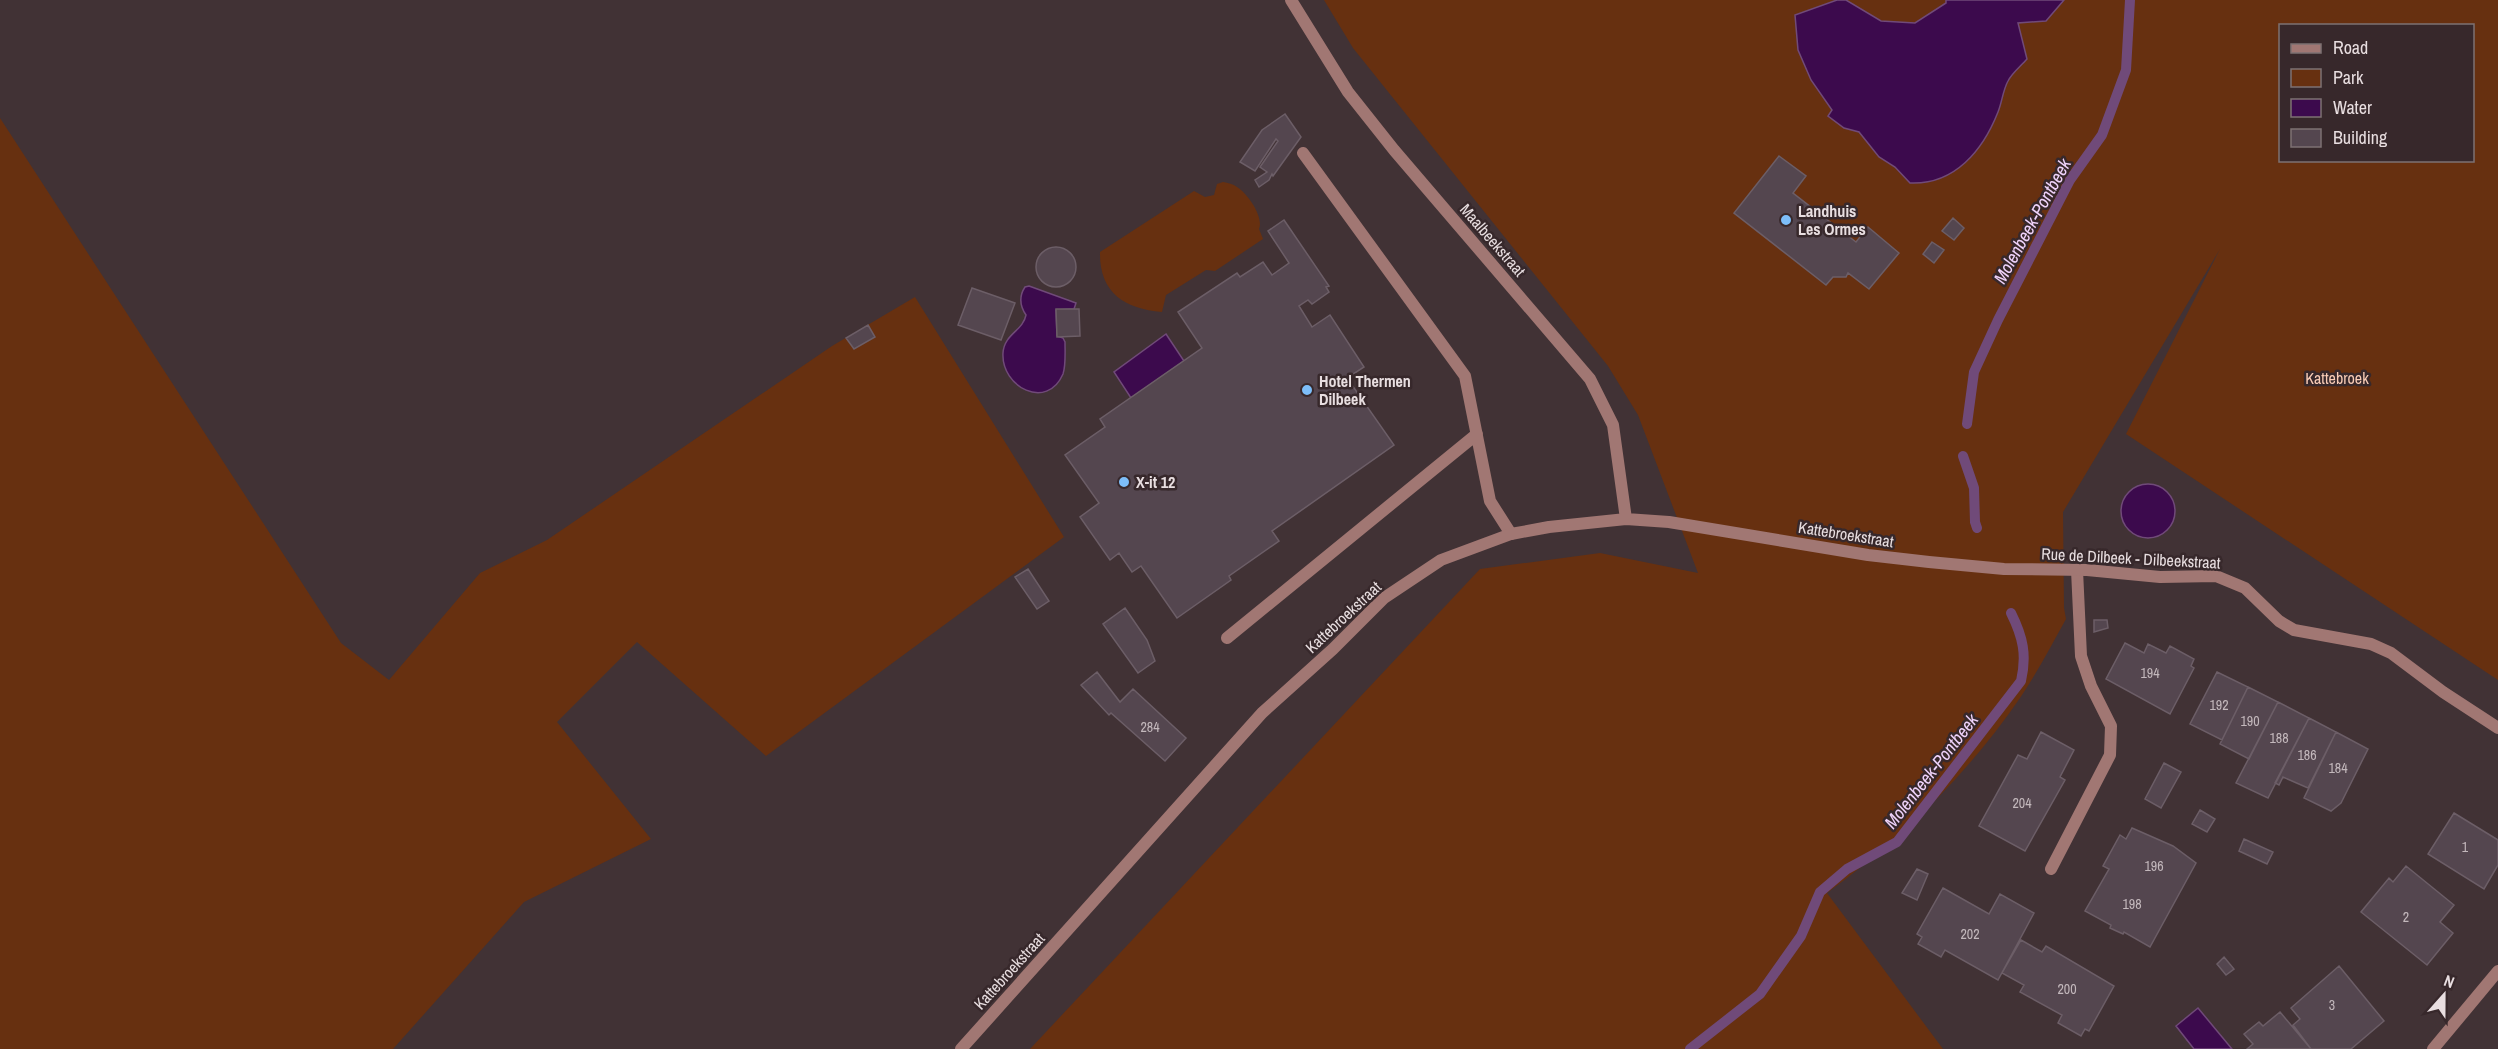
<svg xmlns="http://www.w3.org/2000/svg" width="2498" height="1049" font-family="'Archivo Narrow',sans-serif">
  <rect width="100%" height="100%" fill="#413235"/>
  <path fill="#673010" fill-rule="evenodd" d="M1324 0H2498V680L2126 434 2220 249 2063 512 2064 608 2066 619C2051 646 2037 673 2020 698 1967 775 1902 838 1827 893L1943 1049H1030L1480 569 1600 553 1698 573 1638 415 1608 366 1353 48ZM2280 26H2472V160H2280Z
    M0 118 341 643 389 680 480 573 547 540 832 346 915 297 1064 537 766 756 637 642 557 722 651 839 524 902 393 1049H0Z
    M1223 182C1228 183 1233 184 1237 187 1248 194 1264 217 1259 229L1263 239 1215 271 1206 270 1166 295 1162 312C1124 309 1099 292 1100 252L1194 191 1205 197 1214 195 1217 184Z"/>
  <path fill="#3c0a4d" stroke="#704a79" stroke-width="1.5" d="M1837 0H1846L1881 21 1915 23 1946 3V0H2064L2046 21 2018 23 2027 59C2021 66 2012 73 2008 81 2003 90 2002 102 1998 112 1983 150 1955 185 1910 183L1895 167 1879 157 1859 132 1844 128 1828 116 1832 110 1811 80 1798 50 1795 15Z
    M1029 286 1076 303 1074 309 1056 310 1057 336 1063 338 1065 342C1065 352 1066 365 1063 374 1047 411 1001 387 1003 353 1004 334 1023 331 1026 315 1020 306 1019 296 1025 287Z
    M1166 334 1184 361 1131 398 1114 372Z
    M2121 511a27 27 0 1 1 54 0a27 27 0 1 1-54 0Z
    M2198 1008 2232 1049H2194L2176 1026Z"/>
  <g fill="none" stroke-linecap="round" stroke-linejoin="round">
    <path stroke="#704a79" stroke-width="10" d="M1967 424 1974 372 1998 320 2070 180 2102 135 2126 70 2130 0
      M1963 456 1974 488 1975 522 1977 528
      M1690 1049 1760 994 1801 936 1820 892 1847 869 1897 842 2021 681C2027 655 2023 637 2011 613"/>
  </g>
  <path fill="#54464f" stroke="#6c5e67" stroke-width="1.5" d="M1285 114 1301 137 1273 176 1272 174 1269 180 1259 187 1255 180 1267 172 1260 167 1278 141 1276 139 1255 171 1240 162 1262 130Z
    M1779 156 1806 176 1793 193 1856 242 1868 227 1899 253 1869 289 1848 273 1846 277H1833L1826 285 1734 213Z
    M1953 218 1964 228 1954 240 1942 231Z
    M1284 220 1329 286 1326 287 1329 292 1312 304 1308 300 1299 306 1312 327 1330 315 1364 367 1347 378 1394 445 1272 531 1279 541 1229 576 1231 580 1177 618 1141 566 1132 572 1119 553 1110 560 1080 517 1099 503 1065 455 1105 427 1100 419 1202 348 1178 312 1237 273 1240 277 1263 262 1272 275 1289 263 1268 231Z
    M1932 242 1944 250 1934 263 1923 254Z
    M1036 267a20 20 0 1 1 40 0a20 20 0 1 1-40 0Z
    M972 288 1015 303 1001 340 958 325Z
    M1056 309H1079L1080 336 1057 337Z
    M868 325 875 337 854 349 846 338Z
    M1028 569 1049 601 1037 609 1015 577Z
    M1125 608 1147 640 1155 661 1138 673 1103 624Z
    M2094 620H2107L2108 628 2094 632Z
    M2125 643 2144 653 2148 644 2166 653 2170 646 2194 659 2191 666 2194 668 2170 714 2106 679Z
    M1097 672 1120 702 1133 689 1186 738 1165 761 1111 713 1109 715 1081 685Z
    M2217 672 2248 687 2222 740 2190 724Z
    M2248 687 2278 702 2249 759 2220 744Z
    M2278 702 2309 718 2268 798 2236 783Z
    M2309 718 2336 732 2308 788 2283 777 2279 785 2275 783Z
    M2041 732 2074 750 2060 777 2065 780 2025 851 1979 826 2018 755 2027 759Z
    M2336 732 2368 749 2341 803 2331 811 2304 798Z
    M2164 763 2181 772 2161 808 2145 799Z
    M2200 810 2215 819 2207 832 2192 824Z
    M2454 813 2498 840V865L2484 889 2428 854Z
    M2132 828 2173 846 2196 863 2150 947 2124 932 2123 934 2110 928 2111 925 2085 911 2109 869 2103 866 2120 835 2126 839Z
    M2244 839 2273 852 2267 864 2239 851Z
    M2406 866 2454 905 2440 922 2453 933 2427 965 2361 912 2389 878 2393 882Z
    M1917 869 1928 874 1917 900 1902 893Z
    M1943 888 1989 914 2000 894 2034 913 1998 980 1945 950 1941 957 1918 944 1922 937 1917 934Z
    M2021 940 2042 952 2046 946 2114 986 2089 1031 2085 1029 2081 1036 2058 1023 2062 1015 2020 992 2024 985 2002 973Z
    M2224 957 2234 969 2226 975 2217 964Z
    M2339 966 2384 1021 2351 1049H2311L2293 1025 2300 1019 2291 1008Z
    M2280 1012 2311 1049H2247L2253 1044 2244 1034 2259 1022 2263 1026Z"/>
  <g fill="none" stroke-linecap="round" stroke-linejoin="round">
    <path stroke="#a17773" stroke-width="12" d="M1303 153 1465 376 1490 501 1511 534
      M1227 638 1477 434
      M2051 869 2110 755 2111 726 2091 686 2081 656 2077 570"/>
    <path stroke="#a17773" stroke-width="12" d="M1291 0 1348 92 1394 150 1590 379 1613 425 1626 519
      M961 1049 1262 713 1333 649 1384 598 1441 560 1511 534 1549 527 1626 519 1669 522 1868 555 1929 562 2004 569 2087 570 2160 577 2216 576 2245 588 2279 621 2294 630 2371 644 2391 653 2443 692 2498 728
      M2433 1049 2498 971"/>
  </g>
  <g fill="#7dbef9" stroke="#37282b" stroke-width="2">
    <circle cx="1786" cy="220" r="6"/>
    <circle cx="1307" cy="390" r="6"/>
    <circle cx="1124" cy="482" r="6"/>
  </g>
  <g text-anchor="middle" dominant-baseline="central" stroke-width="5" stroke-linejoin="round" paint-order="stroke">
    <g font-size="14" fill="#c3b8bc">
      <text x="2150" y="673">194</text>
      <text x="2219" y="705">192</text>
      <text x="2250" y="721">190</text>
      <text x="1150" y="727">284</text>
      <text x="2279" y="738">188</text>
      <text x="2307" y="755">186</text>
      <text x="2338" y="768">184</text>
      <text x="2022" y="803">204</text>
      <text x="2465" y="847">1</text>
      <text x="2154" y="866">196</text>
      <text x="2132" y="904">198</text>
      <text x="2406" y="917">2</text>
      <text x="1970" y="934">202</text>
      <text x="2067" y="989">200</text>
      <text x="2332" y="1005">3</text>
    </g>
    <g font-size="16" font-weight="bold" fill="#e8dee0" stroke="#37282b" text-anchor="start">
      <text x="1798" y="211">Landhuis<tspan x="1798" dy="18">Les Ormes</tspan></text>
      <text x="1319" y="381">Hotel Thermen<tspan x="1319" dy="18">Dilbeek</tspan></text>
      <text x="1136" y="482">X-it 12</text>
    </g>
    <g font-size="16" fill="#e8dee0" stroke="#37282b">
      <text transform="translate(1493 240) rotate(49)">Maalbeekstraat</text>
      <text transform="translate(1846 534) rotate(9)">Kattebroekstraat</text>
      <text transform="translate(2131 558) rotate(3)">Rue de Dilbeek - Dilbeekstraat</text>
      <text transform="translate(1343 617) rotate(-43)">Kattebroekstraat</text>
      <text transform="translate(1009 971) rotate(-48)">Kattebroekstraat</text>
    </g>
    <g font-size="16" fill="#f9ccb6" stroke="#37282b">
      <text x="2337" y="378">Kattebroek</text>
    </g>
    <g font-size="18" font-style="italic" fill="#efd3fa" stroke="#37282b">
      <text transform="translate(2032 221) rotate(-61)">Molenbeek-Pontbeek</text>
      <text transform="translate(1931 771) rotate(-52)">Molenbeek-Pontbeek</text>
    </g>
  </g>
  <rect x="2279" y="24" width="195" height="138" fill="#37282b" stroke="#7e7173" stroke-width="1.5"/>
  <rect x="2291" y="44" width="30" height="9" fill="#a17773" stroke="#7e7173" stroke-width="1.5"/>
  <text x="2333" y="54" font-size="18" fill="#e8dee0">Road</text>
  <rect x="2291" y="69" width="30" height="18" fill="#673010" stroke="#7e7173" stroke-width="1.5"/>
  <text x="2333" y="84" font-size="18" fill="#e8dee0">Park</text>
  <rect x="2291" y="99" width="30" height="18" fill="#3c0a4d" stroke="#7e7173" stroke-width="1.5"/>
  <text x="2333" y="114" font-size="18" fill="#e8dee0">Water</text>
  <rect x="2291" y="129" width="30" height="18" fill="#54464f" stroke="#7e7173" stroke-width="1.5"/>
  <text x="2333" y="144" font-size="18" fill="#e8dee0">Building</text>
  <g transform="translate(2444 995) rotate(21)" stroke="#37282b" stroke-width="4.5" paint-order="stroke">
  <path d="M0-4.5L10 22L0 15L-10 22Z" fill="#e8dee0"/>
  <text y="-9" font-size="16" font-weight="bold" text-anchor="middle" fill="#e8dee0">N</text>
  </g>
</svg>
